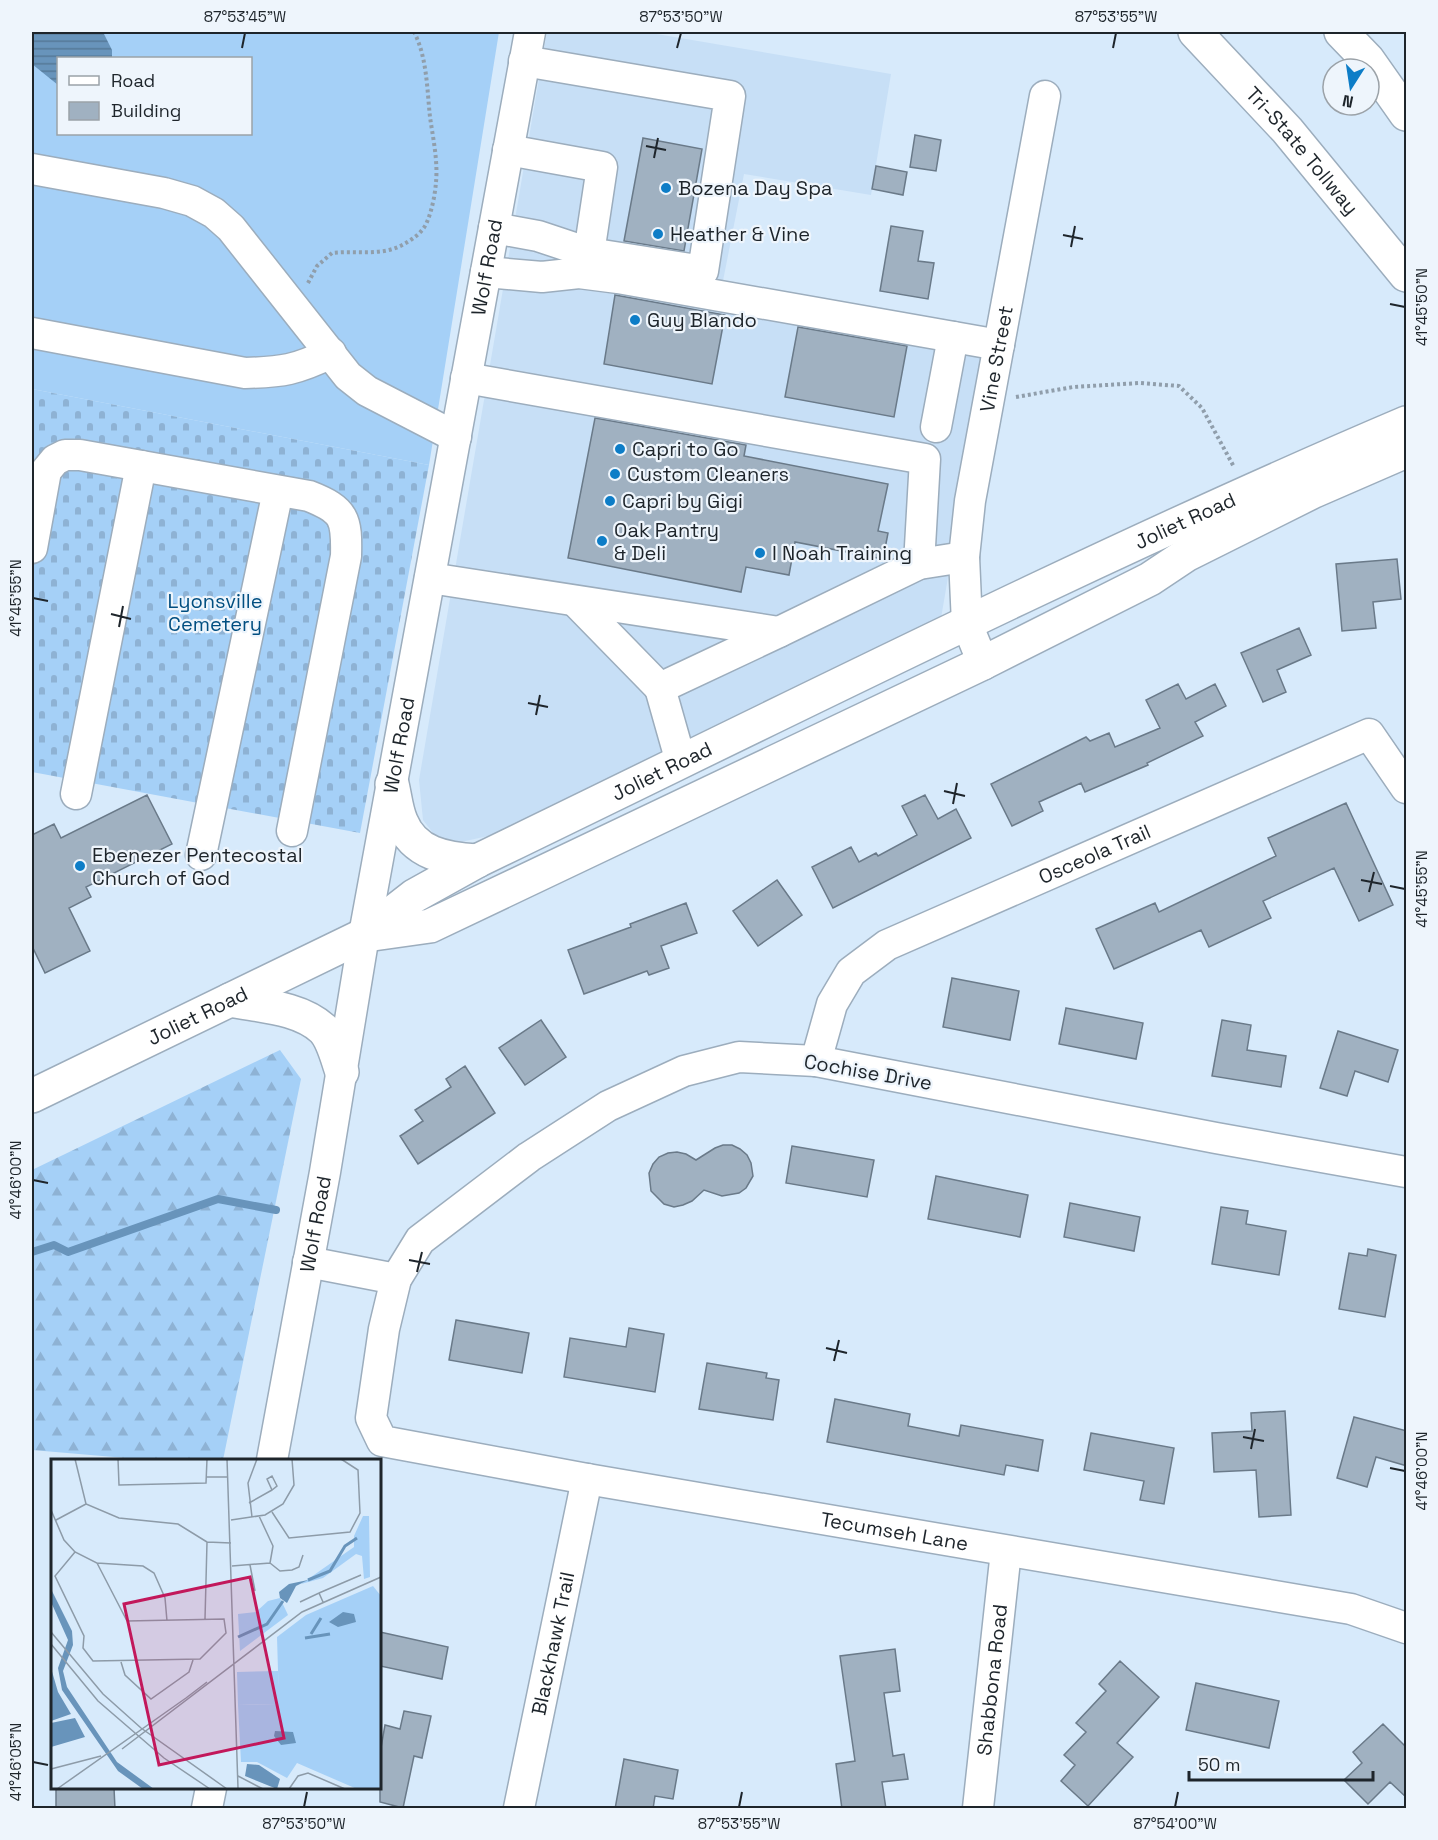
<svg xmlns="http://www.w3.org/2000/svg" width="1438" height="1840" font-family="'Space Grotesk',sans-serif">
  <defs>
    <pattern id="forest-firs" width="22" height="20" patternUnits="userSpaceOnUse" patternTransform="scale(1.5)"><rect width="22" height="20" fill="#a5d0f7"/><path d="M5 1l3.5 6h-7zM16 11l3.5 6h-7z" fill="#8eb2d4"/></pattern>
    <pattern id="cemetery-stones" width="16" height="16" patternUnits="userSpaceOnUse" patternTransform="scale(1.5)"><rect width="16" height="16" fill="#a5d0f7"/><path d="M2 7V4a2 2 0 0 1 4 0v3zM10 15v-3a2 2 0 0 1 4 0v3z" fill="#8eb2d4"/></pattern>
    <pattern id="water-rules" width="6" height="5" patternUnits="userSpaceOnUse" patternTransform="scale(1.5)"><rect width="6" height="5" fill="#6894bb"/><path d="M0 2.5h6" fill="none" stroke="#557998"/></pattern>
  </defs>
  <rect width="100%" height="100%" fill="#d7eafb"/>
  <path fill="#c7dff6" d="M547 32H645L891 74 871 195 744 174 722 286 990 332 940 624 506 832 443 846 423 820 419 780Z"/>
  <path fill="#a5d0f7" fill-rule="evenodd" d="M32 32H499L429 465 32 389ZM58 58H250V134H58Z"/>
  <path fill="url(#forest-firs)" d="M280 1050 301 1079 223 1460H149L32 1450V1170Z"/>
  <path fill="url(#cemetery-stones)" d="M32 389 429 465 360 833 32 772Z"/>
  <path fill="url(#water-rules)" d="M32 32H103L112 50V58H58V85L32 64Z"/>
  <g fill="none" stroke-linecap="round" stroke-linejoin="round">
    <path stroke="#6894bb" stroke-width="8" d="M32 1252 54 1245 68 1252 218 1199 276 1210"/>
  </g>
  <path fill="#a0b1c1" stroke="#6a7a89" stroke-width="1.5" d="M915 135 941 140 936 171 910 167Z
    M643 138 702 149 684 251 624 241Z
    M876 166 907 172 903 195 872 189Z
    M891 226 923 231 918 261 934 263 928 299 880 291Z
    M615 295 725 315 712 384 604 364Z
    M798 327 907 346 894 417 785 397Z
    M595 418 746 445 744 456 888 484 878 531 888 533 883 559 795 542 789 575 746 567 741 592 568 558Z
    M1397 559 1401 599 1373 602 1376 628 1342 631 1336 564Z
    M1299 628 1311 655 1277 670 1286 692 1263 702 1241 653Z
    M1178 684 1186 699 1215 684 1226 706 1195 722 1203 736 1147 763 1148 765 1085 792 1081 783 1039 802 1043 811 1012 826 991 784 1086 737 1090 741 1109 733 1115 747 1160 728 1146 700Z
    M147 795 172 844 86 887 91 897 69 908 90 951 45 973 32 946V835L54 824 61 838Z
    M925 795 938 819 956 809 971 838 833 908 812 867 851 847 859 862 876 853 878 856 917 835 902 806Z
    M1346 803 1393 905 1359 921 1334 868 1263 901 1271 918 1209 947 1201 930 1114 969 1096 929 1155 903 1159 912 1276 856 1268 838Z
    M777 880 802 915 758 946 733 911Z
    M686 903 697 933 661 946 669 968 649 975 647 971 584 994 568 950 631 927 630 924Z
    M952 978 1019 991 1010 1040 943 1027Z
    M1066 1008 1143 1023 1136 1059 1059 1044Z
    M541 1020 566 1057 525 1085 499 1048Z
    M1222 1020 1251 1025 1247 1050 1286 1056 1281 1087 1212 1076Z
    M1338 1031 1398 1050 1388 1082 1355 1071 1347 1096 1320 1088Z
    M465 1066 495 1113 418 1164 400 1136 423 1121 415 1110 451 1087 446 1079Z
    M723 1145H732L740 1149 747 1155 751 1163 753 1176 746 1188 739 1193 722 1196 704 1190 692 1201 683 1205 674 1207 664 1204 651 1191 649 1173 653 1164 659 1157 668 1153 677 1152 686 1154 696 1160 715 1148Z
    M792 1146 874 1160 867 1197 786 1183Z
    M936 1176 1028 1195 1020 1237 928 1219Z
    M1070 1203 1140 1217 1134 1251 1064 1237Z
    M1221 1207 1248 1211 1246 1224 1286 1231 1279 1275 1212 1264Z
    M1368 1249 1396 1255 1385 1317 1339 1309 1349 1253 1367 1256Z
    M456 1320 529 1333 522 1373 449 1360Z
    M629 1328 664 1334 655 1392 564 1377 570 1338 626 1347Z
    M707 1363 767 1373 766 1378 779 1380 773 1420 699 1409Z
    M835 1399 910 1414 908 1426 959 1436 961 1425 1043 1440 1038 1471 1006 1465 1004 1475 827 1442Z
    M1285 1411 1291 1515 1259 1517 1256 1470 1214 1472 1212 1433 1252 1431 1251 1413Z
    M1354 1417 1407 1431V1466L1376 1457 1367 1487 1337 1478Z
    M1091 1433 1174 1448 1164 1504 1140 1500 1144 1481 1084 1470Z
    M380 1632 448 1647 442 1679 380 1666Z
    M895 1649 900 1691 884 1693 893 1756 904 1754 908 1779 882 1782 886 1809H842L836 1764 855 1761 840 1656Z
    M1120 1661 1159 1697 1117 1743 1133 1757 1088 1806 1061 1781 1075 1765 1064 1755 1086 1732 1076 1723 1106 1691 1099 1684Z
    M1196 1683 1279 1701 1269 1748 1186 1730Z
    M404 1711 431 1716 422 1758 414 1756 403 1808 380 1802V1753L385 1725 400 1729Z
    M1383 1724 1407 1748V1798L1390 1782 1368 1804 1344 1780 1362 1763 1353 1752Z
    M624 1759 678 1770 673 1799 655 1796 653 1809H615Z
    M56 1788H114L115 1809H56Z"/>
  <g fill="none" stroke-linecap="round" stroke-linejoin="round">
    <g stroke="#9cadbd" stroke-width="33">
      <g id="minor">
        <path d="M508 150 602 167 589 253"/>
        <path d="M32 169 164 193 192 201 214 213 231 228 348 376 367 391 456 437"/>
        <path d="M494 228 538 236 589 253 703 271 730 96 524 61"/>
        <path d="M486 272 542 277 579 273 618 278 999 345"/>
        <path d="M32 333 245 373C283 372 296 370 331 353"/>
        <path d="M466 378 925 459 919 564"/>
        <path d="M936 427 953 337"/>
        <path d="M32 548 46 471 55 460 65 455H80L309 496C345 510 347 519 346 556L292 831"/>
        <path d="M430 578 779 632"/>
        <path d="M575 601 660 688"/>
        <path id="s1" d="M983 663 967 624 964 557 970 501 1045 96"/>
        <path d="M681 762 660 688 779 632 919 564 964 557"/>
        <path d="M76 794 141 466"/>
        <path d="M201 855 278 491"/>
        <path id="s2" d="M816 1061 832 1004 851 972 887 945 1369 734 1406 788"/>
        <path id="s3" d="M1406 1172 1216 1138 816 1061 739 1057 684 1071 608 1106 529 1157 420 1240 396 1279 384 1329 371 1418 382 1441 587 1479 1351 1609 1406 1628"/>
        <path d="M308 1262 396 1279"/>
        <path id="s4" d="M272 1460 325 1172 364 935 530 32"/>
        <path d="M207 1808 211 1788"/>
        <path id="s5" d="M519 1808 587 1479"/>
        <path id="s6" d="M978 1808 1006 1551"/>
      </g>
    </g>
    <g stroke="#9cadbd" stroke-width="36">
      <g id="major">
        <path d="M392 784C395 796 396 810 401 821 414 854 446 859 477 861"/>
        <path d="M366 935 430 926 983 663"/>
        <path d="M230 1000C260 1006 299 1007 323 1029 333 1039 337 1058 342 1072"/>
        <path id="s7" d="M32 1096 364 935 414 896 477 861C785 712 1091 557 1406 423"/>
      </g>
    </g>
    <g stroke="#9cadbd" stroke-width="36">
      <g id="highway">
        <path id="s8" d="M1195 32 1287 130 1406 275"/>
        <path d="M1341 32 1368 60 1406 114"/>
        <path d="M983 663 1150 579 1186 555 1314 491 1406 451"/>
      </g>
    </g>
    <path stroke="#909eab" stroke-width="4" stroke-dasharray="3 3" stroke-linecap="butt" d="M308 283 317 266 332 253C356 250 382 257 404 244 413 239 423 232 427 222 432 210 435 195 436 182 438 161 433 138 430 117 427 89 427 57 414 32
      M1016 397 1073 387 1140 383 1179 386 1202 408 1234 467"/>
    <use href="#minor" stroke="#fff" stroke-width="30"/>
    <use href="#major" stroke="#fff" stroke-width="33"/>
    <use href="#highway" stroke="#fff" stroke-width="33"/>
  </g>
  <path fill="none" stroke="#1e252b" stroke-width="2" d="M242 48 245 33M677 48 681 33M1113 48 1116 33M646 146 666 150M654 158 658 138M1063 235 1083 239M1071 247 1075 226M1390 304 1405 307M33 598 48 601M111 614 131 619M119 627 123 606M528 703 548 707M536 715 540 695M944 791 965 796M953 804 957 783M1361 880 1382 884M1390 886 1405 889M1369 892 1374 872M33 1180 48 1183M409 1260 430 1264M417 1272 422 1252M826 1348 847 1353M834 1361 839 1340M1243 1437 1264 1441M1251 1449 1255 1429M1390 1468 1405 1471M33 1762 48 1765M304 1807 307 1792M739 1807 742 1792M1175 1807 1178 1792"/>
  <g fill="#0d7dc7" stroke="#eef5fc" stroke-width="2">
    <circle cx="666" cy="188" r="6"/>
    <circle cx="658" cy="234" r="6"/>
    <circle cx="635" cy="320" r="6"/>
    <circle cx="620" cy="449" r="6"/>
    <circle cx="615" cy="474" r="6"/>
    <circle cx="610" cy="501" r="6"/>
    <circle cx="602" cy="541" r="6"/>
    <circle cx="760" cy="553" r="6"/>
    <circle cx="80" cy="866" r="6"/>
  </g>
  <g text-anchor="middle" dominant-baseline="central" stroke-width="4.5" stroke-linejoin="round" paint-order="stroke">
    <g font-size="20" fill="#1e252b" stroke="#eef5fc">
      <text stroke="none"><textPath href="#s8" startOffset="160">Tri-State Tollway</textPath></text>
      <text stroke="none"><textPath href="#s4" startOffset="1212">Wolf Road</textPath></text>
      <text stroke="none"><textPath href="#s1" startOffset="310">Vine Street</textPath></text>
      <text stroke="none"><textPath href="#s7" startOffset="1290">Joliet Road</textPath></text>
      <text stroke="none"><textPath href="#s4" startOffset="726">Wolf Road</textPath></text>
      <text stroke="none"><textPath href="#s7" startOffset="710">Joliet Road</textPath></text>
      <text stroke="none"><textPath href="#s2" startOffset="368">Osceola Trail</textPath></text>
      <text stroke="none"><textPath href="#s7" startOffset="184">Joliet Road</textPath></text>
      <text transform="translate(868 1072) rotate(10)">Cochise Drive</text>
      <text stroke="none"><textPath href="#s4" startOffset="240">Wolf Road</textPath></text>
      <text stroke="none"><textPath href="#s3" startOffset="1782">Tecumseh Lane</textPath></text>
      <text stroke="none"><textPath href="#s5" startOffset="168">Blackhawk Trail</textPath></text>
      <text stroke="none"><textPath href="#s6" startOffset="129">Shabbona Road</textPath></text>
    </g>
    <g font-size="20" fill="#1e252b" stroke="#eef5fc" text-anchor="start">
      <text x="678" y="188">Bozena Day Spa</text>
      <text x="670" y="234">Heather &amp; Vine</text>
      <text x="647" y="320">Guy Blando</text>
      <text x="632" y="449">Capri to Go</text>
      <text x="627" y="474">Custom Cleaners</text>
      <text x="622" y="501">Capri by Gigi</text>
      <text x="614" y="530">Oak Pantry<tspan x="614" dy="23">&amp; Deli</tspan></text>
      <text x="772" y="553">I Noah Training</text>
      <text x="92" y="855">Ebenezer Pentecostal<tspan x="92" dy="23">Church of God</tspan></text>
    </g>
    <g font-size="20" fill="#014e80" stroke="#eef5fc">
      <text x="215" y="601">Lyonsville<tspan x="215" dy="23">Cemetery</tspan></text>
    </g>
  </g>
  <g transform="translate(51 1459)">
    <rect width="330" height="330" fill="#d7eafb"/>
    <path d="M322 127 330 137V330H306L246 304 236 319 206 303H190L187 246 228 245 226 178 255 156Z" fill="#a5d0f7"/>
    <path d="M312 57H318L319 118 313 120 311 97 305 95 272 119 250 125 303 88V77ZM229 139 237 156 189 192 187 155 205 153 217 142Z" fill="#a5d0f7"/>
    <path d="M227 212 229 245 187 246 186 213Z" fill="#a5d0f7"/>
    <path d="M257 121 245 127 236 144 229 139 228 133 238 125ZM0 130 21 172 22 186 12 212 16 228 66 303 103 330H92L67 312 11 231 7 209 17 181 0 143ZM292 153 303 155 305 163 287 168 278 163ZM0 209 7 233 20 255 0 262ZM24 259 34 278 0 288V264ZM224 272 242 273 245 284 230 286 223 277ZM196 305 208 306 229 320 226 330 194 317Z" fill="#6894bb"/>
    <path fill="none" stroke="#6894bb" stroke-width="3" d="M257 121 279 112 294 87 306 79M260 175 270 159M187 178 216 165 232 142M254 179 279 175"/>
    <path fill="none" stroke="#8d9ba8" stroke-width="1.5" d="M24 0 35 45 68 59 127 65 156 83M67 0 68 26 155 24 156 0M176 0 187 329M221 17 226 27 221 31 216 20ZM156 18H177M198 44 221 31M0 51 13 81 24 93 46 104 76 162M221 53 238 79 299 73 309 54 307 11 290 0M201 58 197 24 206 0M5 61 35 45M180 61 214 56 232 45 243 26 241 0M156 83 180 84M24 93 4 117 33 177 32 189 42 202 149 200 175 174 173 160 76 162M46 104 92 107 103 114 114 139 116 162M219 104 229 112 241 111 248 108 252 96M199 106 204 132M181 107 219 104 222 87 208 57M268 134 310 116M249 143 268 134 272 143M154 160 156 83M0 173 52 235 90 269 176 330M0 185 47 242 113 299 159 330M70 203 74 216 100 240 138 213 142 201M135 239 156 223M71 290 251 153 330 118M0 310 50 297M187 317 212 330M6 330 135 239M238 330 247 317 257 314 294 330"/>
    <path fill="#c2185b" fill-opacity="0.15" stroke="#c2185b" stroke-width="3" d="M199 118 233 279 108 306 73 145Z"/>
    <rect width="330" height="330" fill="none" stroke="#1e252b" stroke-width="3"/>
  </g>
  <rect width="1438" height="1840" fill="none" stroke="#eef5fc" stroke-width="66"/>
  <rect x="57" y="57" width="195" height="78" fill="#eef5fc" stroke="#9ba2a8" stroke-width="1.5"/>
  <rect x="69" y="76" width="30" height="9" fill="#ffffff" stroke="#9ba2a8" stroke-width="1.5"/>
  <text x="111" y="87" font-size="18" fill="#1e252b">Road</text>
  <rect x="69" y="102" width="30" height="18" fill="#a0b1c1" stroke="#9ba2a8" stroke-width="1.5"/>
  <text x="111" y="117" font-size="18" fill="#1e252b">Building</text>
  <g transform="translate(1351 87) rotate(192)"><circle r="28" fill="#eef5fc" stroke="#9ba2a8" stroke-width="1.5"/>
  <path d="M0-4.5L10 22L0 15L-10 22Z" fill="#0d7dc7"/>
  <text y="-9" font-size="16" font-weight="bold" text-anchor="middle" fill="#1e252b">N</text>
  </g>
  <path d="M1189 1771v9h184v-9" fill="none" stroke="#1e252b" stroke-width="3"/>
  <text x="1198" y="1771" font-size="18" fill="#1e252b" stroke="#eef5fc" stroke-width="4.5" paint-order="stroke">50 m</text>
  <rect x="33" y="33" width="1372" height="1774" fill="none" stroke="#1e252b" stroke-width="2"/>
  <g font-size="15" text-anchor="middle" fill="#1e252b">
    <text x="245" y="22">87°53'45"W</text>
    <text x="681" y="22">87°53'50"W</text>
    <text x="1116" y="22">87°53'55"W</text>
    <text transform="translate(1422 307) rotate(-90)" y="5">41°45'50"N</text>
    <text transform="translate(16 598) rotate(-90)" y="5">41°45'55"N</text>
    <text transform="translate(1422 889) rotate(-90)" y="5">41°45'55"N</text>
    <text transform="translate(16 1180) rotate(-90)" y="5">41°46'00"N</text>
    <text transform="translate(1422 1471) rotate(-90)" y="5">41°46'00"N</text>
    <text transform="translate(16 1762) rotate(-90)" y="5">41°46'05"N</text>
    <text x="304" y="1829">87°53'50"W</text>
    <text x="739" y="1829">87°53'55"W</text>
    <text x="1175" y="1829">87°54'00"W</text>
  </g>
</svg>
